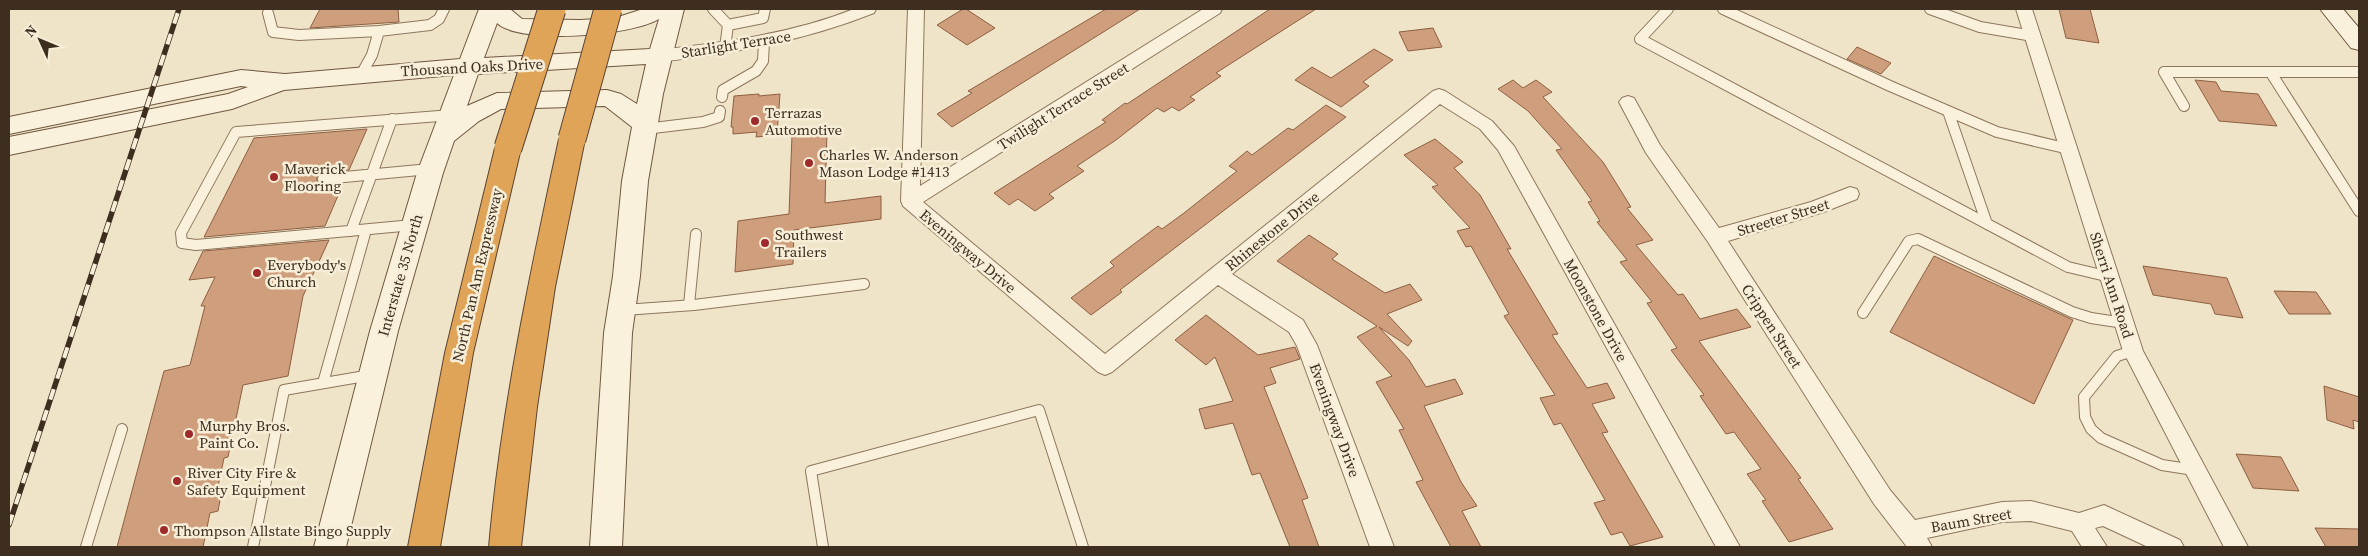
<svg xmlns="http://www.w3.org/2000/svg" width="2368" height="556" font-family="'Source Serif 4',serif">
  <rect width="100%" height="100%" fill="#f0e4c8"/>
  <path fill="#cf9f7d" stroke="#8d5f41" d="M320 9H398L399 22 310 28Z
    M963 9H966L995 28 967 45 937 25Z
    M1106 9H1140L952 127 937 114 972 93 968 91Z
    M1270 9H1316L1216 73 1221 76 1190 97 1195 100 1179 111 1172 107 1164 112 1157 108 1116 140 1077 166 1084 171 1049 194 1054 198 1035 211 1018 199 1009 205 994 193 1106 122 1102 120 1125 103 1127 104Z
    M2059 9H2090L2099 43 2066 38Z
    M1433 28 1442 47 1408 51 1399 32Z
    M1857 47 1891 63 1881 74 1847 59Z
    M1374 49 1393 60 1363 82 1369 86 1341 107 1295 80 1312 67 1331 78Z
    M1513 80 1523 88 1536 80 1552 92 1543 97 1603 162 1631 207 1627 208 1653 240 1636 245 1678 295 1683 294 1700 319 1737 309 1751 327 1699 341 1801 478 1798 479 1833 529 1789 542 1762 501 1766 500 1747 474 1761 469 1734 432 1726 434 1700 396 1704 395 1671 350 1677 348 1647 303 1652 302 1620 262 1627 260 1597 222 1600 221 1588 202 1592 201 1556 150 1562 149 1528 111 1498 89Z
    M2195 80 2216 82 2221 91 2258 94 2277 126 2219 121Z
    M759 94V96L780 94 777 135 756 137 757 132 733 134V127H731L734 96Z
    M1326 105 1346 117 1120 290 1122 292 1091 315 1071 298 1114 266 1110 262 1158 226 1162 229 1184 213 1237 171 1229 166 1247 151 1252 155 1288 128 1293 130Z
    M367 129 349 170 322 172 317 177V183L321 185 343 184 325 226 204 237 254 138Z
    M827 131 825 203 881 196V219L794 230 793 264 735 272 738 221 789 214 792 135Z
    M1435 139 1463 162 1454 168 1480 195 1511 249H1507L1558 334 1552 335 1587 388 1607 383 1615 398 1592 404 1608 432 1602 433 1663 537 1630 546 1622 532 1611 535 1594 503 1605 500 1561 423 1554 425 1540 398 1555 395 1504 316 1509 314 1471 246 1466 247 1457 231 1470 228 1432 187 1438 185 1404 155Z
    M1309 235 1338 254 1332 259 1385 293 1410 284 1422 300 1387 314 1412 341 1408 346 1379 327 1409 360 1426 387 1455 379 1463 394 1424 406 1461 482 1477 506 1462 511 1481 547H1451L1416 482 1423 480 1399 430 1404 429 1376 382 1392 376 1357 337 1377 326 1277 261Z
    M329 240 303 296 288 376 243 385 228 457 224 458 216 496 221 495 218 511 210 513 203 547H117L164 371 190 365 205 306H201L215 277 189 280 203 251Z
    M1934 256 2073 320 2034 404 1890 332Z
    M2143 266 2227 278 2243 318 2215 314 2211 304 2153 295Z
    M2274 291 2316 292 2331 314H2289Z
    M1206 315 1258 355 1295 347 1300 359 1270 368 1276 383 1264 387 1308 498 1302 500 1319 547H1290L1260 473 1252 475 1233 423 1205 429 1199 409 1233 401 1215 357 1206 365 1175 340Z
    M2324 386 2359 397V422L2353 420 2354 429 2327 420Z
    M2236 454 2281 457 2299 491 2253 488Z
    M2315 528 2359 529V547H2326Z"/>
  <g fill="none" stroke-linecap="round" stroke-linejoin="round">
    <g stroke="#8d765c" stroke-width="12">
      <path id="lane" d="M673 9H676
        M713 9 728 25
        M1668 9 1640 39 2068 267 2110 277
        M1723 9 1890 86 1997 132 2069 149
        M1930 9 1980 27 2033 36
        M268 13 273 32 299 35 379 31
        M725 48 728 25 763 18 765 9
        M2164 72H2359
        M2164 72 2184 106
        M362 73 372 55 379 31 430 25 439 19 444 9
        M2271 73 2359 211
        M722 97 723 90 756 71 763 61 764 42
        M1948 111 1987 224
        M645 129 703 122 719 117 720 111
        M323 179 430 169
        M413 225 196 245 182 243 181 233 236 132 452 115
        M351 231 392 119
        M689 305 696 234
        M624 310 694 305 864 284
        M1863 313 1909 241 1918 239 2072 312 2091 318 2124 323
        M2133 351 2117 356 2084 397 2085 417 2091 429 2101 438 2162 465 2194 470
        M323 383 366 230
        M86 547 122 429
        M253 547 284 390 371 375
        M823 547 811 471 1039 410 1083 547"/>
    </g>
    <g stroke="#8d765c" stroke-width="2">
      <path id="street" d="M854 9H876L874 13C804 41 733 53 659 62L653 60 650 56 653 52 659 50C726 42 791 34 854 9Z
        M908 9H924L920 186 1203 9H1222L1220 13 923 202 1105 354 1433 91 1439 89 1445 91 1492 121 1514 146 1740 547H1716L1498 150 1480 129 1440 104 1232 274 1303 320 1317 345 1394 547H1370L1297 346 1289 332 1218 285 1112 372 1105 375 1098 372 903 206 901 201Z
        M2016 9H2032L2143 351 2248 547H2224L2123 351Z
        M1628 96 1634 98 1660 145 1719 228 1811 202 1850 187 1857 189 1859 194 1857 199 1824 212 1728 241 1890 490 1915 520 2002 502 2031 501 2079 513 2104 505 2180 540 2184 547H2148L2103 526 2095 528 2107 547H2082L2072 531 2031 521 2002 522 1927 538 1932 547H1907L1874 504 1708 242 1646 153 1619 102 1622 98Z"/>
    </g>
    <g stroke="#6f573f" stroke-width="2">
      <path id="secondary" d="M479 9H510L522 19 580 20 615 18 643 9H684L663 94 648 181 640 276 632 333 622 547H590L604 333 613 276 622 181 632 127 605 106 501 109 479 121 454 141 443 173 398 331 346 547H314L370 331 417 173 454 75 284 90 232 109 9 155V137L228 94 248 87 241 86 9 134V117L241 70 285 74 460 59ZM659 19 650 49 484 58 497 23C520 45 631 36 659 19ZM646 64 637 104 621 94 607 90 497 93 467 106 478 74Z
        M2320 9H2343L2359 28V50L2351 48Z"/>
    </g>
    <g stroke="#5b4430" stroke-width="2">
      <path id="highway" d="M572 130 581 133 585 139 555 287 537 407 521 547H489C501 410 530 274 559 139L563 133Z
        M508 139 517 142 521 148 473 353 440 547H408L445 353 495 148 499 142Z"/>
    </g>
    <use href="#lane" stroke="#faf1dc" stroke-width="10"/>
    <use href="#street" fill="#faf1dc" fill-rule="evenodd"/>
    <use href="#secondary" fill="#faf1dc" fill-rule="evenodd"/>
    <use href="#highway" fill="#e0a458" fill-rule="evenodd"/>
    <g stroke="#3d2e20" stroke-width="5.5">
      <path id="rail" d="M9 525 179 9"/>
    </g>
    <use href="#rail" stroke="#f7eed8" stroke-width="4" stroke-dasharray="11" stroke-linecap="butt"/>
    <g stroke="#5b4430" stroke-width="29" stroke-linecap="butt">
      <path id="highway-bridge" d="M572 139 608 9
        M508 148 552 9"/>
    </g>
    <use href="#highway-bridge" stroke="#e0a458" stroke-width="27"/>
  </g>
  <g fill="#9e2a2b" stroke="#f7eed8" stroke-width="2">
    <circle cx="755" cy="121" r="5"/>
    <circle cx="809" cy="163" r="5"/>
    <circle cx="274" cy="177" r="5"/>
    <circle cx="765" cy="243" r="5"/>
    <circle cx="257" cy="273" r="5"/>
    <circle cx="189" cy="434" r="5"/>
    <circle cx="177" cy="481" r="5"/>
    <circle cx="164" cy="530" r="5"/>
  </g>
  <g text-anchor="middle" dominant-baseline="central" stroke-width="5" stroke-linejoin="round" paint-order="stroke">
    <g font-size="15" fill="#3d2e20" stroke="#f7eed8">
      <text transform="translate(736 44) rotate(-9)">Starlight Terrace</text>
      <text transform="translate(472 67) rotate(-3)">Thousand Oaks Drive</text>
      <text transform="translate(1063 106) rotate(-32)">Twilight Terrace Street</text>
      <text transform="translate(1783 217) rotate(-17)">Streeter Street</text>
      <text transform="translate(1272 231) rotate(-39)">Rhinestone Drive</text>
      <text transform="translate(968 251) rotate(40)">Eveningway Drive</text>
      <text transform="translate(400 275) rotate(-74)">Interstate 35 North</text>
      <text transform="translate(477 275) rotate(-77)">North Pan Am Expressway</text>
      <text transform="translate(2112 285) rotate(72)">Sherri Ann Road</text>
      <text transform="translate(1596 310) rotate(61)">Moonstone Drive</text>
      <text transform="translate(1772 326) rotate(57)">Crippen Street</text>
      <text transform="translate(1335 420) rotate(70)">Eveningway Drive</text>
      <text transform="translate(1971 520) rotate(-10)">Baum Street</text>
    </g>
    <g font-size="15" fill="#3d2e20" stroke="#f7eed8" text-anchor="start">
      <text x="765" y="112">Terrazas<tspan x="765" dy="17">Automotive</tspan></text>
      <text x="819" y="154">Charles W. Anderson<tspan x="819" dy="17">Mason Lodge #1413</tspan></text>
      <text x="284" y="168">Maverick<tspan x="284" dy="17">Flooring</tspan></text>
      <text x="775" y="234">Southwest<tspan x="775" dy="17">Trailers</tspan></text>
      <text x="267" y="264">Everybody's<tspan x="267" dy="17">Church</tspan></text>
      <text x="199" y="425">Murphy Bros.<tspan x="199" dy="17">Paint Co.</tspan></text>
      <text x="187" y="472">River City Fire &amp;<tspan x="187" dy="17">Safety Equipment</tspan></text>
      <text x="174" y="530">Thompson Allstate Bingo Supply</text>
    </g>
  </g>
  <rect width="2368" height="556" fill="none" stroke="#3d2e20" stroke-width="20"/>
  <g transform="translate(40 40) rotate(314)" stroke="#f7eed8" stroke-width="4" paint-order="stroke">
  <path d="M0-4L9 19L0 12L-9 19Z" fill="#3d2e20"/>
  <text y="-8" font-size="14" font-weight="bold" text-anchor="middle" fill="#3d2e20">N</text>
  </g>
</svg>
